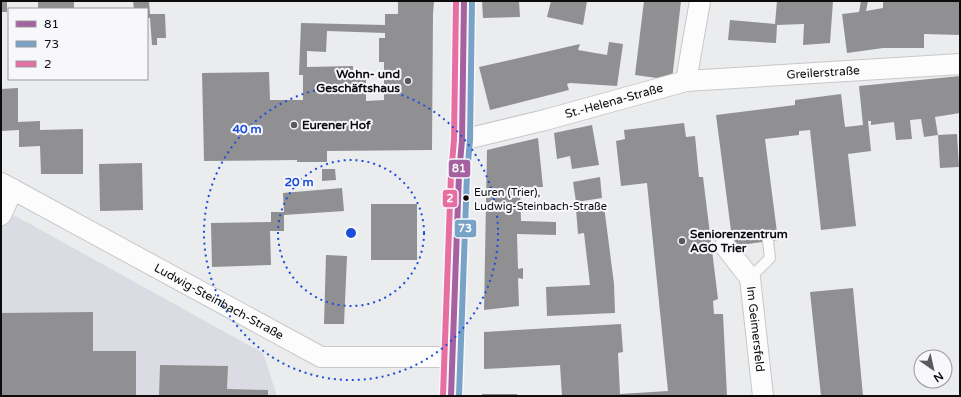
<svg xmlns="http://www.w3.org/2000/svg" width="961" height="397" font-family="'Varela Round',sans-serif">
  <rect width="100%" height="100%" fill="#ebecee"/>
  <path fill="#dbdce3" d="M1 208 263 353 277 396H1Z"/>
  <path fill="#909092" fill-rule="evenodd" d="M1 1H7V12H1Z
    M38 1H74V9H38Z
    M133 1H149L150 14H165L166 38H157V45H152L150 18H147V9H134Z
    M398 1H434L433 14 432 150 327 151V162H297V160L204 161 202 73 269 72 270 100H303V75H299L301 23 385 25V14H398ZM327 31 385 33V38H379V62H384V100L366 101V78H353V66L307 67V51L326 52Z
    M482 1H519L520 17 483 18Z
    M551 1H587L583 25 547 17Z
    M644 1H681L672 80 635 75Z
    M777 1H833L830 43 803 45 804 24 777 25 776 43 728 40 730 20 775 24Z
    M861 1H868L866 11 883 8V1H960V35L924 34V48H883L847 53 842 14 859 12Z
    M609 42 623 44 617 86 570 83 567 84 569 90 490 110 479 67 580 44 578 50 607 55Z
    M960 76V113L935 117 938 135 924 137 921 119 910 120 912 139 896 140 894 122 871 125V121H868L871 151 848 154 856 226 821 230 810 130 799 131V135L765 139 778 240 733 246 716 115 795 105V100L841 94 845 127 863 125 859 86Z
    M18 88V122L40 121V130L83 129V174H41L40 146 19 147V130L1 131V89Z
    M684 123 686 137 695 136 699 177H703L718 299 713 301 714 314H723L727 396H562L560 365 484 369V332L621 324 623 352 618 353 620 394 668 391 647 183 621 186 616 141 625 139 624 130Z
    M592 125 599 165 572 169 570 156 557 159 554 133Z
    M957 134 959 167 940 168 938 135Z
    M538 138 543 187H520L521 221 556 222V235L517 234 518 269 523 268V279L518 278 519 306 484 310 487 150Z
    M142 163 143 210 100 211 99 164Z
    M322 169H335L336 180 322 181Z
    M600 177 602 198 576 202 573 182Z
    M342 188 344 211 284 215V231H270L271 265 212 267 211 223 271 222V212H284L283 193Z
    M371 204H417V260H371Z
    M604 206 614 284 615 313 547 316 546 287 590 285 584 233 578 234 576 209Z
    M326 255 347 256 344 324H324Z
    M853 288 863 396H821L810 292Z
    M93 312V351H136V396H1V313Z
    M160 365 228 366 227 389 268 390V396H159Z
    M482 394H517V396H482Z"/>
  <g fill="none" stroke-linecap="round" stroke-linejoin="round">
    <g stroke="#c8c8ca" stroke-width="12">
      <path id="service" d="M750 278 770 258 768 241"/>
    </g>
    <g stroke="#c8c8ca" stroke-width="22">
      <g id="minor">
        <path d="M686 81 700 1"/>
        <path id="s1" d="M462 140 545 120 686 81 960 64"/>
        <path id="s2" d="M1 183 321 357H453"/>
        <path d="M1 215 13 189"/>
        <path id="s3" d="M725 246 750 278 763 396"/>
      </g>
    </g>
    <g stroke="#c8c8ca" stroke-width="24">
      <path id="tertiary" d="M451 396 459 174 462 140 464 1"/>
    </g>
    <use href="#service" stroke="#fcfcfc" stroke-width="10"/>
    <use href="#minor" stroke="#fcfcfc" stroke-width="20"/>
    <use href="#tertiary" stroke="#fcfcfc" stroke-width="22"/>
    <g stroke="#f8f8fc" stroke-width="9">
      <path id="bus-1" d="M451 396 459 174 462 140 464 1"/>
    </g>
    <g stroke="#f8f8fc" stroke-width="9">
      <path id="bus-2" d="M459 396 467 174 470 140 472 1"/>
    </g>
    <g stroke="#f8f8fc" stroke-width="9">
      <path id="bus-3" d="M443 396 451 174 454 140 456 1"/>
    </g>
    <use href="#bus-1" stroke="#a661a1" stroke-width="6"/>
    <use href="#bus-2" stroke="#79a2c7" stroke-width="6"/>
    <use href="#bus-3" stroke="#e66ea1" stroke-width="6"/>
  </g>
  <g fill="none" stroke="#1d4ed8" stroke-width="2" stroke-dasharray="2 4">
    <circle cx="351" cy="233" r="73"/>
    <circle cx="351" cy="233" r="147"/>
  </g>
  <g fill="#5a5a5c" stroke="#f8f8fc" stroke-width="1.5">
    <circle cx="408" cy="81" r="4"/>
    <circle cx="294" cy="125" r="4"/>
    <circle cx="682" cy="241" r="4"/>
  </g>
  <circle fill="#0c0c0d" stroke="#f8f8fc" stroke-width="1.5" cx="466" cy="198" r="3.5"/>
  <g text-anchor="middle" dominant-baseline="central" stroke-width="4" stroke-linejoin="round" paint-order="stroke">
    <g font-size="11" fill="#0c0c0d" stroke="#f8f8fc" text-anchor="start">
      <text x="474" y="192">Euren (Trier),<tspan x="474" dy="14">Ludwig-Steinbach-Straße</tspan></text>
    </g>
    <g font-size="12" fill="#0c0c0d" stroke="#f8f8fc">
      <text stroke="none"><textPath href="#s1" startOffset="369">Greilerstraße</textPath></text>
      <text stroke="none"><textPath href="#s1" startOffset="157">St.-Helena-Straße</textPath></text>
      <text stroke="none"><textPath href="#s2" startOffset="248">Ludwig-Steinbach-Straße</textPath></text>
      <text stroke="none"><textPath href="#s3" startOffset="92">Im Geimersfeld</textPath></text>
    </g>
    <g font-size="12" font-weight="bold" fill="#0c0c0d" stroke="#f8f8fc" text-anchor="start">
      <text x="400" y="74" text-anchor="end">Wohn- und<tspan x="400" dy="14">Geschäftshaus</tspan></text>
      <text x="302" y="125">Eurener Hof</text>
      <text x="690" y="234">Seniorenzentrum<tspan x="690" dy="14">AGO Trier</tspan></text>
    </g>
  </g>
  <circle cx="351" cy="233" r="6" fill="#1d4ed8" stroke="#f8f8fc" stroke-width="2"/>
  <g font-size="12" text-anchor="middle" font-weight="bold" fill="#1d4ed8" stroke="#f8f8fc" stroke-width="4" stroke-linejoin="round" paint-order="stroke">
    <text x="247" y="133">40 m</text>
    <text x="299" y="186">20 m</text>
  </g>
  <g stroke="#f8f8fc" stroke-width="1.5">
    <rect x="448" y="159" width="23" height="19" rx="4" fill="#a661a1"/>
    <rect x="442" y="189" width="16" height="19" rx="4" fill="#e66ea1"/>
    <rect x="454" y="219" width="23" height="19" rx="4" fill="#79a2c7"/>
  </g>
  <g font-size="11" text-anchor="middle" font-weight="bold" fill="#fff">
    <text x="459" y="172">81</text>
    <text x="450" y="202">2</text>
    <text x="465" y="232">73</text>
  </g>
  <rect width="961" height="397" fill="none" stroke="#0c0c0d" stroke-width="4"/>
  <rect x="8" y="8" width="140" height="72" fill="#f8f8fc" stroke="#9a9a9c"/>
  <rect x="16" y="21" width="20" height="6" fill="#a661a1" stroke="#9a9a9c"/>
  <text x="44" y="28" font-size="12" fill="#0c0c0d">81</text>
  <rect x="16" y="41" width="20" height="6" fill="#79a2c7" stroke="#9a9a9c"/>
  <text x="44" y="48" font-size="12" fill="#0c0c0d">73</text>
  <rect x="16" y="61" width="20" height="6" fill="#e66ea1" stroke="#9a9a9c"/>
  <text x="44" y="68" font-size="12" fill="#0c0c0d">2</text>
  <g transform="translate(933 369) rotate(146)"><circle r="19" fill="#f8f8fc" stroke="#9a9a9c"/>
  <path d="M0-3L7 15L0 10L-7 15Z" fill="#5a5a5c"/>
  <text y="-6" font-size="11" font-weight="bold" text-anchor="middle" fill="#0c0c0d">N</text>
  </g>
</svg>
